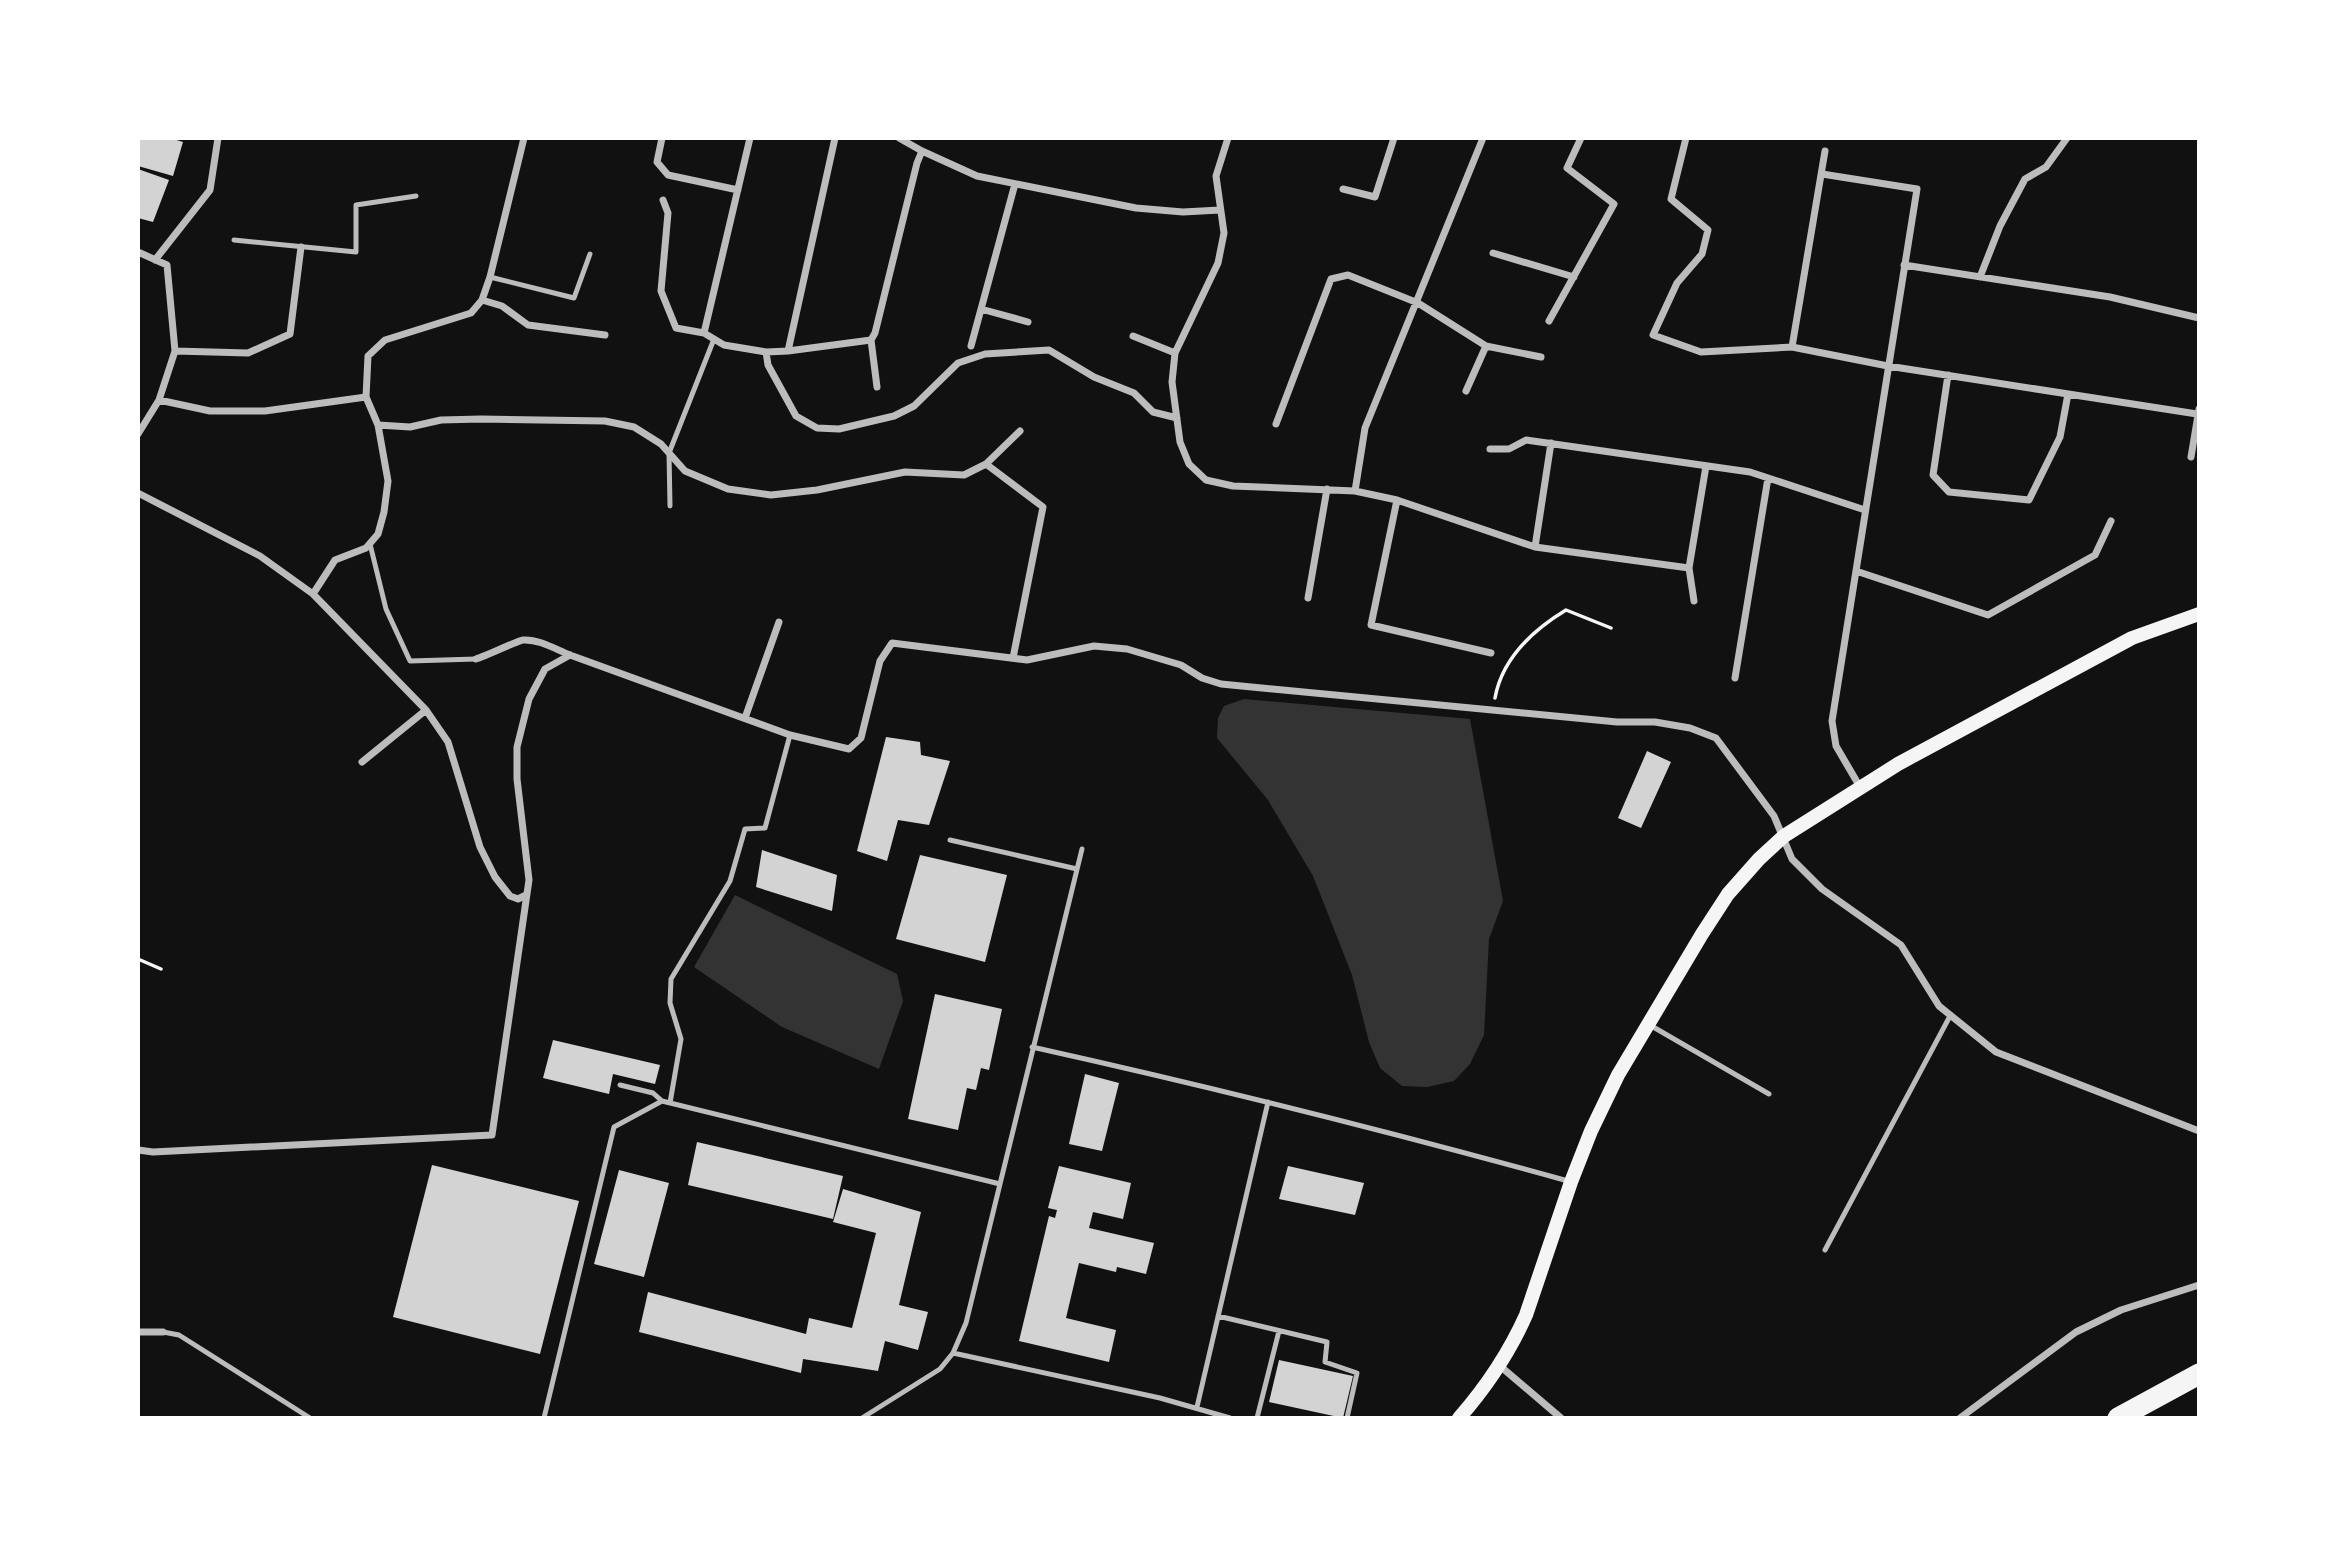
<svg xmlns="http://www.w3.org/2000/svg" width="2337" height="1556" font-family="Barlow,sans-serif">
  <rect width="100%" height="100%" fill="#111"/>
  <path fill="#333" d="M1244 699 1470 719 1503 901 1489 939 1484 1035 1470 1064 1454 1081 1427 1087 1402 1086 1380 1068 1369 1042 1352 975 1313 876 1268 800 1217 738 1218 718 1224 706Z
    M735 895 897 974 903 1001 879 1069 782 1027 694 967Z"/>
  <path fill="#d3d3d3" d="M138 138H170L183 142 173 176 138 166Z
    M138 169 169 180 153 222 138 218Z
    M886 737 920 742 921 755 950 761 929 825 898 820 887 861 857 851Z
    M1647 751 1671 762 1641 828 1618 818Z
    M762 850 837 875 832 911 756 887Z
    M920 855 1007 875 985 962 896 939Z
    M935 994 1002 1009 989 1070 981 1068 976 1090 967 1088 958 1130 908 1119Z
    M553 1040 660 1065 655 1084 613 1074 609 1094 543 1078Z
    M1085 1074 1119 1083 1102 1151 1069 1144Z
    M697 1142 843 1176 833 1219 688 1185Z
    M432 1165 579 1201 540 1354 393 1317Z
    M1059 1166 1131 1183 1123 1219 1093 1212 1089 1228 1154 1243 1146 1274 1117 1267 1116 1272 1079 1263 1066 1318 1116 1330 1109 1362 1019 1341 1049 1216 1055 1218 1057 1210 1048 1208Z
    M1288 1166 1364 1183 1355 1215 1279 1199Z
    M619 1170 669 1183 644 1277 594 1264Z
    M843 1189 921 1212 899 1305 928 1312 918 1350 885 1341 878 1371 803 1359 801 1373 639 1332 648 1292 806 1334 809 1318 852 1328 876 1233 833 1222Z
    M1279 1360 1353 1376 1343 1418 1269 1402Z"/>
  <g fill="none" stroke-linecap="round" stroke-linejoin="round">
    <path stroke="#f5f5f5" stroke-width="3.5" d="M1495 698C1502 659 1533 630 1566 610L1611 628
      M138 959 161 969"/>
    <path stroke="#bcbcbc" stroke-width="5" d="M234 240 356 252V205L416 196
      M490 277 574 298 590 254
      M670 506 669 453 714 339
      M370 544 386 609 410 661 476 659
      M950 840 1077 869
      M1648 1024 1769 1094
      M1032 1047C1212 1087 1391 1132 1568 1181
      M620 1085 653 1093 662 1101 1000 1184
      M670 1103 681 1039 670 1003 671 979 730 881 745 829 765 828 790 735
      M1825 1250 1950 1016
      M1218 1316 1327 1342 1325 1362 1357 1373 1347 1418
      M163 1332 179 1335 310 1418
      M953 1353 1160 1398 1230 1418
      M1197 1407 1268 1102
      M544 1418 614 1127 662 1101
      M862 1418 940 1369 953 1353 966 1323 1082 849
      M1257 1418 1279 1331"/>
    <path stroke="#bcbcbc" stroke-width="7" d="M662 138 657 162 668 175 738 190
      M750 138 704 333 724 345 766 352
      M835 138 788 351 871 340 875 333 917 163 922 151
      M899 138 922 151 977 176 1136 208 1183 212 1220 210
      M1228 138 1216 176 1224 233 1218 263 1175 353 1172 382 1180 442 1189 464 1206 480 1233 486 1355 491 1397 500 1535 547 1689 568
      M1686 138 1671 199 1708 230 1702 254 1677 283 1653 335 1701 352 1792 347 1888 366 2197 414
      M1822 174 1917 189 1832 721 1836 746 1860 787
      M1343 189 1375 197 1394 138
      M663 200 668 213 661 291 676 328 704 333
      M138 252 167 265 175 351 159 400
      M1493 253 1574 277
      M155 260 210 190 218 138
      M1904 265 2110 297 2199 318
      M1980 277 2000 226 2025 179 2046 167 2067 138
      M482 300 502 306 528 325 605 335
      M981 309 1028 322
      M1549 321 1614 204 1567 168 1581 138
      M1133 336 1175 353
      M871 340 877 387
      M971 346 1015 184
      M1792 347 1825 151
      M175 351 248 353 290 334 301 247
      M788 351 766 352 768 365 796 416 817 428 839 429 894 416 914 406 958 363 985 354 1049 350 1094 377 1134 393 1153 412 1177 418
      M1948 375 1933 475 1949 492 2029 500 2060 437 2068 394
      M1466 391 1486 346
      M1276 424 1331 279 1348 275 1418 303 1486 346 1541 357
      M378 425 410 427 441 420 481 419 605 421 634 427 661 444 685 471 728 489 771 495 817 490 905 472 964 475 986 464 1020 431
      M138 434 159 400 210 411H265L366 397 368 356 385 340 471 313 482 300 490 277 524 138
      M1490 449H1509L1526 440 1750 472 1865 510
      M2191 457 2199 409
      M986 464 1043 507 1013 658
      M1355 491 1365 428 1483 138
      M138 493 260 556 313 594 426 710 448 742 480 847 495 877 510 896 518 899 526 895
      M1397 500 1371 625 1491 653
      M1535 547 1551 443
      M1856 571 1988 615 2095 555 2111 521
      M313 594 335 560 366 548 378 534 384 512 388 481 378 425 366 397
      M1308 598 1327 489
      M1694 601 1689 568 1706 466
      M476 659C486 656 517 641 523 640 539 639 555 649 570 655L790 735 849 749 861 738 880 661 892 643 1027 660 1094 646 1127 649 1181 665 1202 678 1221 684 1617 722H1655L1690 728 1716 738 1774 816 1792 859 1822 889 1901 945 1939 1006 1996 1052 2199 1131
      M1735 678 1768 478
      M745 718 779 622
      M362 762 426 710
      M138 1150 153 1152 492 1135 529 880 517 779V747L529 699 545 669 570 655
      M138 1332H163
      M1500 1366 1561 1418
      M1960 1418 2076 1332 2121 1310 2199 1285"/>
    <path stroke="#f5f5f5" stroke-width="14" d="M1459 1418C1487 1386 1509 1353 1526 1315L1571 1182 1591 1131 1618 1075 1702 934 1728 894 1759 859 1784 836 1898 764 2132 638 2199 614"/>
    <path stroke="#f5f5f5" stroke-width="21" d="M2118 1418 2199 1374"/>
  </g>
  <rect width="2337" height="1556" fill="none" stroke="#ffffff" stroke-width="280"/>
</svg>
